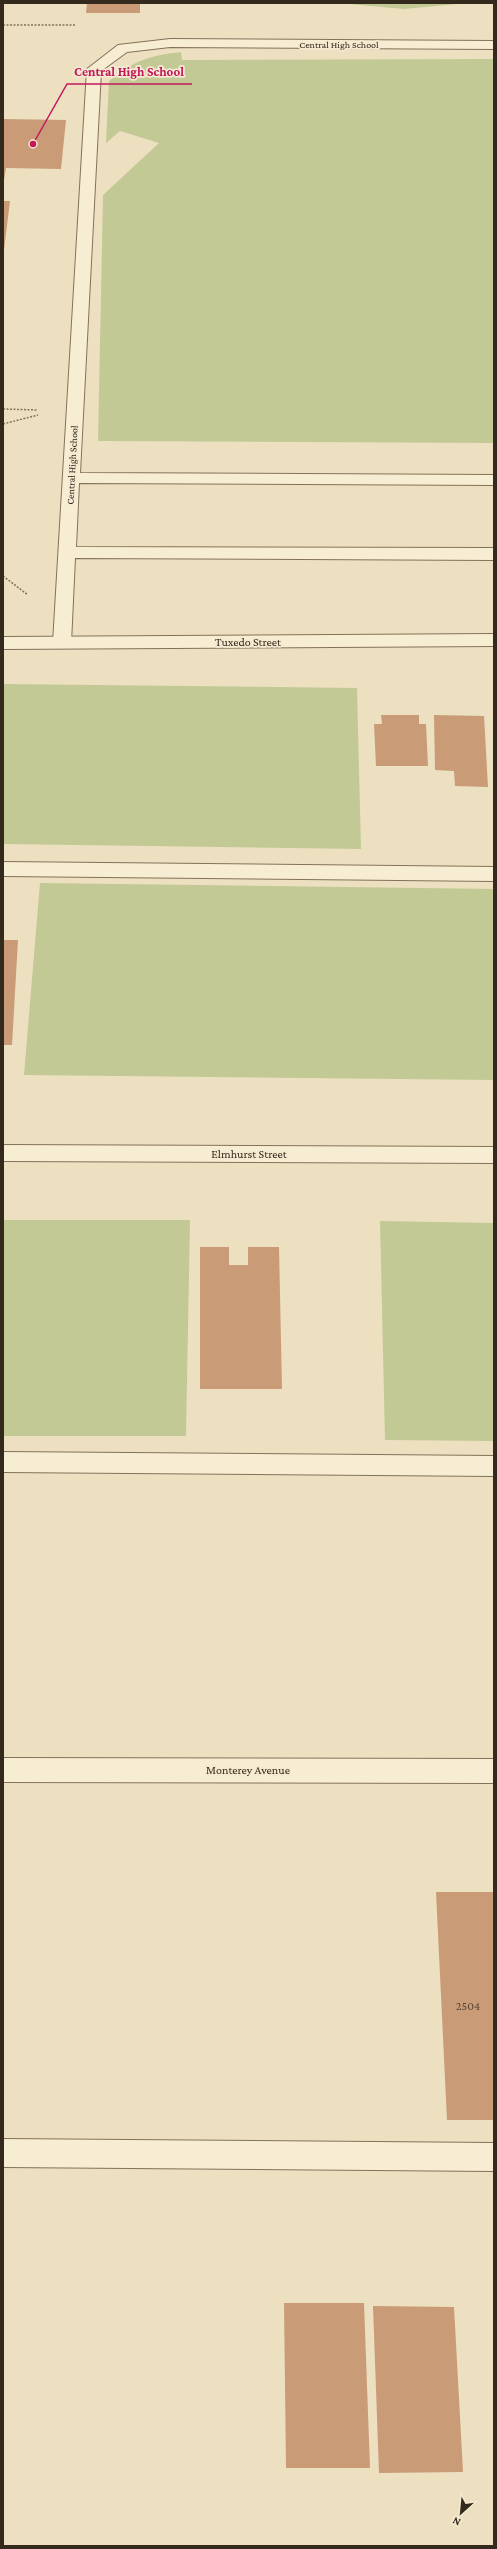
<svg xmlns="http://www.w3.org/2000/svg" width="497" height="2549" font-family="'Crimson Pro',serif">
  <rect width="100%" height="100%" fill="#ece0c0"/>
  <path fill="#c2c995" d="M338 3H468L404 9Z
    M181 52 182 60 494 59V443L98 441 103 195 159 143 120 131 106 143 109 81C135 60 148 56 181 52Z
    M3 684 357 688 361 849 3 844Z
    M40 883 494 889V1080L24 1075Z
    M3 1220H190L186 1436H3Z
    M380 1221 494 1223V1441L385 1440Z"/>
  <path fill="#c99b77" d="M87 3H140V13H86Z
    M3 119 66 120 61 169 6 168 3 186Z
    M3 201H10L4 250H3Z
    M381 715H419V724H426L428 766H376L374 724H382Z
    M434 715 484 716 488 787 455 786 454 771 435 770Z
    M3 940H18L12 1045H3Z
    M200 1247H229V1265H248V1247H279L282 1389H200Z
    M436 1892H494V2120H447Z
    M284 2303H364L370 2468H286Z
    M373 2306 454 2307 463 2472 379 2473Z"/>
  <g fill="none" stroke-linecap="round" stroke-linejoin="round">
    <g stroke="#847159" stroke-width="2">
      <path id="service" d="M170 39 494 41V49L170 47 127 52 101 71 80 473 494 475V485L79 483 76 547 494 548V560L75 558 71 643 68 647H56L53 643 87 69 118 45Z
        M3 862 494 867V881L3 876Z
        M3 1452 494 1456V1476L3 1472Z
        M3 2139 494 2143V2171L3 2167Z"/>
    </g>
    <g stroke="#847159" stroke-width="2">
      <path id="minor" d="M494 634V646L3 649V637Z
        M3 1145 494 1147V1163L3 1161Z
        M3 1758 494 1759V1783L3 1782Z"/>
    </g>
    <path stroke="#847159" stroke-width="1.5" stroke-dasharray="2 1.5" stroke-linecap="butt" d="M3 25H76
      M3 409 38 410
      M3 424 38 415
      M3 576 28 595"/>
    <use href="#service" fill="#f7edd3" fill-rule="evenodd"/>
    <use href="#minor" fill="#f7edd3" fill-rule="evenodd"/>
  </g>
  <g text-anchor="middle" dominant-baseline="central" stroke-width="3.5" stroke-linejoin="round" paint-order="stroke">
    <g font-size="10" fill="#34291d" stroke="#f4ead0">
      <text x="339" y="44">Central High School</text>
      <text transform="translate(72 465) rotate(-87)">Central High School</text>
    </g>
    <g font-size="12" fill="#34291d" stroke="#f4ead0">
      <text x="248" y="642">Tuxedo Street</text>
      <text x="249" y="1154">Elmhurst Street</text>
      <text x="248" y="1770">Monterey Avenue</text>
    </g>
    <g font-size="12" fill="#594634">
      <text x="468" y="2006">2504</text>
    </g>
  </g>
  <path fill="none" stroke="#c2185b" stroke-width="1.5" d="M33 144L67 84H192"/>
  <circle fill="#c2185b" stroke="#f4ead0" stroke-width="1.5" cx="33" cy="144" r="4"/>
  <g font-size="13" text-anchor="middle" font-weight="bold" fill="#c2185b" stroke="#f4ead0" stroke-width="3.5" stroke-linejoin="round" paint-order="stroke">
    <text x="129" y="76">Central High School</text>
  </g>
  <rect width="497" height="2549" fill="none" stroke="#34291d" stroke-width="8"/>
  <g transform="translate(461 2513) rotate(207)" stroke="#f4ead0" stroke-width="3" paint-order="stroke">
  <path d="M0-3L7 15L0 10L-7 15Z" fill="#34291d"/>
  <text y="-6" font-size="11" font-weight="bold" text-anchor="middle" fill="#34291d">N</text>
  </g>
</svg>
